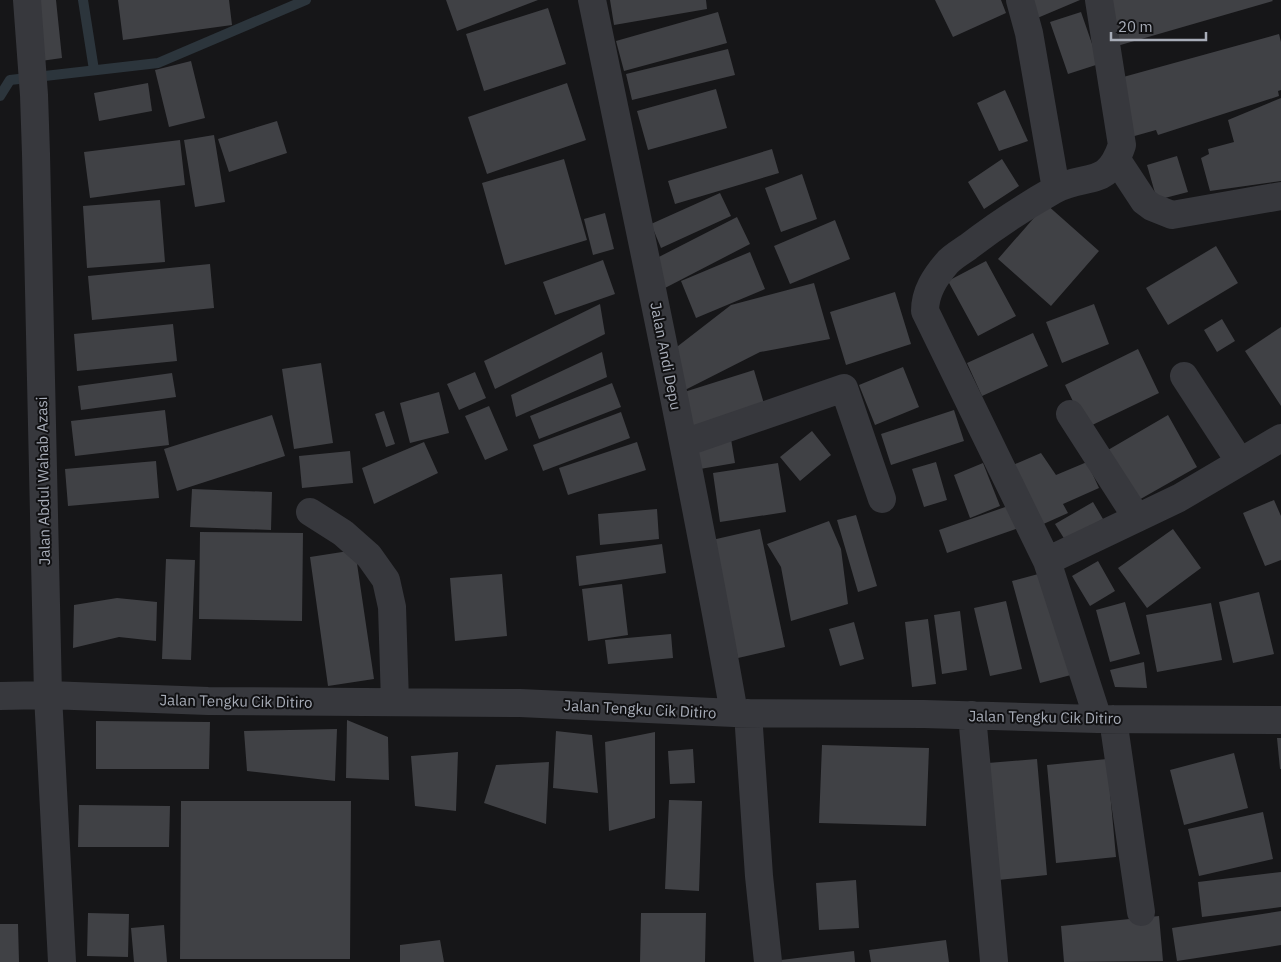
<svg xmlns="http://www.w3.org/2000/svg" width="1281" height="962" font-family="'IBM Plex Sans',sans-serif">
  <rect width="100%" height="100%" fill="#161618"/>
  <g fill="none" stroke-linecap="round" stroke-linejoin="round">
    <path stroke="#2c353c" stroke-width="10" d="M83 0 94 70
      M0 96 10 80 158 63 306 0"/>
  </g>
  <path fill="#404145" d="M35 0H56L62 58 41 61Z
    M118 0H229L232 25 123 40Z
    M446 0H538L457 31Z
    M610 0H706L707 9 614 25Z
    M935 0H1001L1006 13 953 37Z
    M1028 0H1080L1035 19Z
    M1105 0H1272L1273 1 1117 46Z
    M548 8 566 64 484 91 466 34Z
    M718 12 727 43 624 71 616 41Z
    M1081 12 1099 64 1068 74 1050 22Z
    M1279 34 1281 42V90L1278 91 1279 96 1158 135 1156 130 1131 137 1116 79Z
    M728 49 735 75 632 100 626 74Z
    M191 61 205 118 169 127 155 70Z
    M148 83 152 111 99 121 94 93Z
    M567 83 586 140 487 174 468 117Z
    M716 89 727 128 648 150 637 111Z
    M1005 90 1028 141 999 151 977 103Z
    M1281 98V181L1210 191 1201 158 1209 154 1208 149 1234 142 1228 120Z
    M277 121 287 153 229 172 218 139Z
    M214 135 225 202 195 207 184 140Z
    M180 140 185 185 90 198 84 152Z
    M772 149 779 173 675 204 668 181Z
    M1177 156 1188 192 1157 200 1147 165Z
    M564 159 587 240 505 265 482 183Z
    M1002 159 1019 186 984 209 968 182Z
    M802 174 817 219 781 232 765 188Z
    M720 193 731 216 661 248 651 224Z
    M160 200 165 262 87 268 83 206Z
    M1046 204 1099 251 1051 306 998 259Z
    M605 213 614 249 593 255 584 219Z
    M737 217 750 244 665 288 651 261Z
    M835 220 850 259 790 284 774 246Z
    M1216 246 1238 283 1168 325 1146 288Z
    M750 252 765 289 696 318 681 281Z
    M603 260 615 294 555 315 543 282Z
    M986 261 1016 316 978 336 948 281Z
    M210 264 214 308 92 320 88 276Z
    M814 283 830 339 760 352 685 390 669 353 731 305Z
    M895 292 911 344 846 365 830 312Z
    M600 304 605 334 495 389 484 361Z
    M1094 304 1109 344 1062 363 1046 322Z
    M1222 319 1235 341 1217 352 1204 330Z
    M173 324 177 361 77 371 74 334Z
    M1281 327V406L1245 351Z
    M1033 333 1048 366 982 396 967 363Z
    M1138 349 1159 393 1086 428 1065 385Z
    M602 352 607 377 516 417 511 395Z
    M321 363 333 443 294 449 282 369Z
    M903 367 919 407 875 425 859 385Z
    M754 370 765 407 692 430 681 393Z
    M475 372 486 398 459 410 447 384Z
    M172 373 176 397 81 410 78 386Z
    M612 383 621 407 539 439 530 416Z
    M439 392 449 433 410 443 400 403Z
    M489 406 508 450 485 460 465 416Z
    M165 410 169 445 75 456 71 421Z
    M954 410 964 441 891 465 881 434Z
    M384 411 395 444 386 447 375 414Z
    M621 412 630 438 543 471 533 445Z
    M272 415 285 456 177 491 164 449Z
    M1168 415 1197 467 1137 501 1108 450Z
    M812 431 831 455 800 481 780 457Z
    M731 439 735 463 700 469 696 444Z
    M424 442 438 473 374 504 362 468Z
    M637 442 646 470 568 495 559 468Z
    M350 451 353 483 302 488 299 456Z
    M1041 453 1056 475 1087 462 1099 488 1063 504 1068 513 1039 526 1013 465Z
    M156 461 159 498 68 506 65 469Z
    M936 462 947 500 924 507 912 469Z
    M778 463 786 512 720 522 713 473Z
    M983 463 1000 506 970 518 954 475Z
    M192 489 272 492 271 530 190 527Z
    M1274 500 1281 516V560L1265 566 1243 513Z
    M1093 502 1103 519 1065 540 1055 524Z
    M1011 505 1019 528 947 553 939 530Z
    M657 509 659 539 600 545 598 514Z
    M856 515 877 586 858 592 837 520Z
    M829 521 841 549 848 604 791 621 781 567 767 544Z
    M760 529 785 647 738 658 712 540Z
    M1173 529 1201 568 1147 608 1118 568Z
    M200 532 303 533 302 621 199 619Z
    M662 544 666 573 579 586 576 556Z
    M355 550 374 679 328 686 310 557Z
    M166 559 195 560 191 660 162 659Z
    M1098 561 1115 591 1090 606 1072 576Z
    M1042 573 1071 675 1040 683 1012 581Z
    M502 574 507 636 455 641 450 578Z
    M622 584 628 635 588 641 582 589Z
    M1259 592 1274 654 1233 663 1219 602Z
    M117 598 157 602 156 641 119 637 73 648 74 605Z
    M1006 601 1022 669 990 676 974 608Z
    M1125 602 1140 654 1110 662 1096 610Z
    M1211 603 1222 660 1157 672 1146 615Z
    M960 611 967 670 942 674 934 615Z
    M928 619 936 684 912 687 905 622Z
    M854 622 864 659 840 666 829 629Z
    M671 634 673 658 608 664 605 640Z
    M1144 662 1147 688 1115 687 1110 670Z
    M347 720 388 737 389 780 346 778Z
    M96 721 210 722 209 769H96Z
    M337 729 335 781 247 771 244 731Z
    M556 731 592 735 598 793 553 788Z
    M655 732V818L609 831 605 742Z
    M1277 738H1281V769H1280Z
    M822 745 929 748 926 826 819 823Z
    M693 749 695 783 670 784 668 751Z
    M458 752 456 811 415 806 411 756Z
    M1234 753 1248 808 1184 825 1170 770Z
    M1037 759 1047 875 998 880 988 763Z
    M1107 759 1116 857 1056 863 1047 765Z
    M549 762 546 824 484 803 496 765Z
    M669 800 702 801 699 891 665 889Z
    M181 801H351L350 959H180Z
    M79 805 170 806 169 847H78Z
    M1263 812 1273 859 1199 876 1188 829Z
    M1281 872V907L1202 917 1198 882Z
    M856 880 859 928 819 930 816 883Z
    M1281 911V945L1177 961 1172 928Z
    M88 913 129 914 128 957 87 956Z
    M641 913H706L705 962H640Z
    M1159 916 1163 961 1064 962 1061 926Z
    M0 924H18L19 962H0Z
    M164 925 167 962H134L131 928Z
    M440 940 444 962H400V945Z
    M946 940 949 962H871L869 950Z
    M854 951 855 962H781V960Z"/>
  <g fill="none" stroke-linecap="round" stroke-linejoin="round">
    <path stroke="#37383d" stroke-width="28" d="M27 0 34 95 36 154 48 695 62 962
      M592 0C641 237 692 474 734 713
      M1020 0 1029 33 1056 189
      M1117 160 1144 201 1152 207 1172 215 1281 196
      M1184 376 1240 462
      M1070 414 1137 518
      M684 443 844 388 882 499
      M310 512 343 533 369 556 386 580 392 607 395 702
      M1047 561 1179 498 1281 438
      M0 696 48 695 208 701 520 703 734 713 924 714 1098 719 1281 720
      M748 713 759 876 768 962
      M972 715 994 961
      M1098 719 1047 561 925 311C925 292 935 277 947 263 952 257 961 252 968 247 995 226 1024 207 1054 190 1087 172 1107 190 1122 145L1099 0
      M1113 719 1141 912"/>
  </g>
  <g text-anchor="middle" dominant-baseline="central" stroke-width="4" stroke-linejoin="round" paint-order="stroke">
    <g font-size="15" fill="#a8adb8" stroke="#111113">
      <text transform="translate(666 356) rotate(79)">Jalan Andi Depu</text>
      <text transform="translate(43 481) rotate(-91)">Jalan Abdul Wahab Azasi</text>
      <text transform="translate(236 701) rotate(1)">Jalan Tengku Cik Ditiro</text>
      <text transform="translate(640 709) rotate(3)">Jalan Tengku Cik Ditiro</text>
      <text transform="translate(1045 717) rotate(1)">Jalan Tengku Cik Ditiro</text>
    </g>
  </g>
  <path d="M1111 32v8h95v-8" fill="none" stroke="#a8adb8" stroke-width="2.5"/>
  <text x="1118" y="32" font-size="15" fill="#a8adb8" stroke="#111113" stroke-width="4" paint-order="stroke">20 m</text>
</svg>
